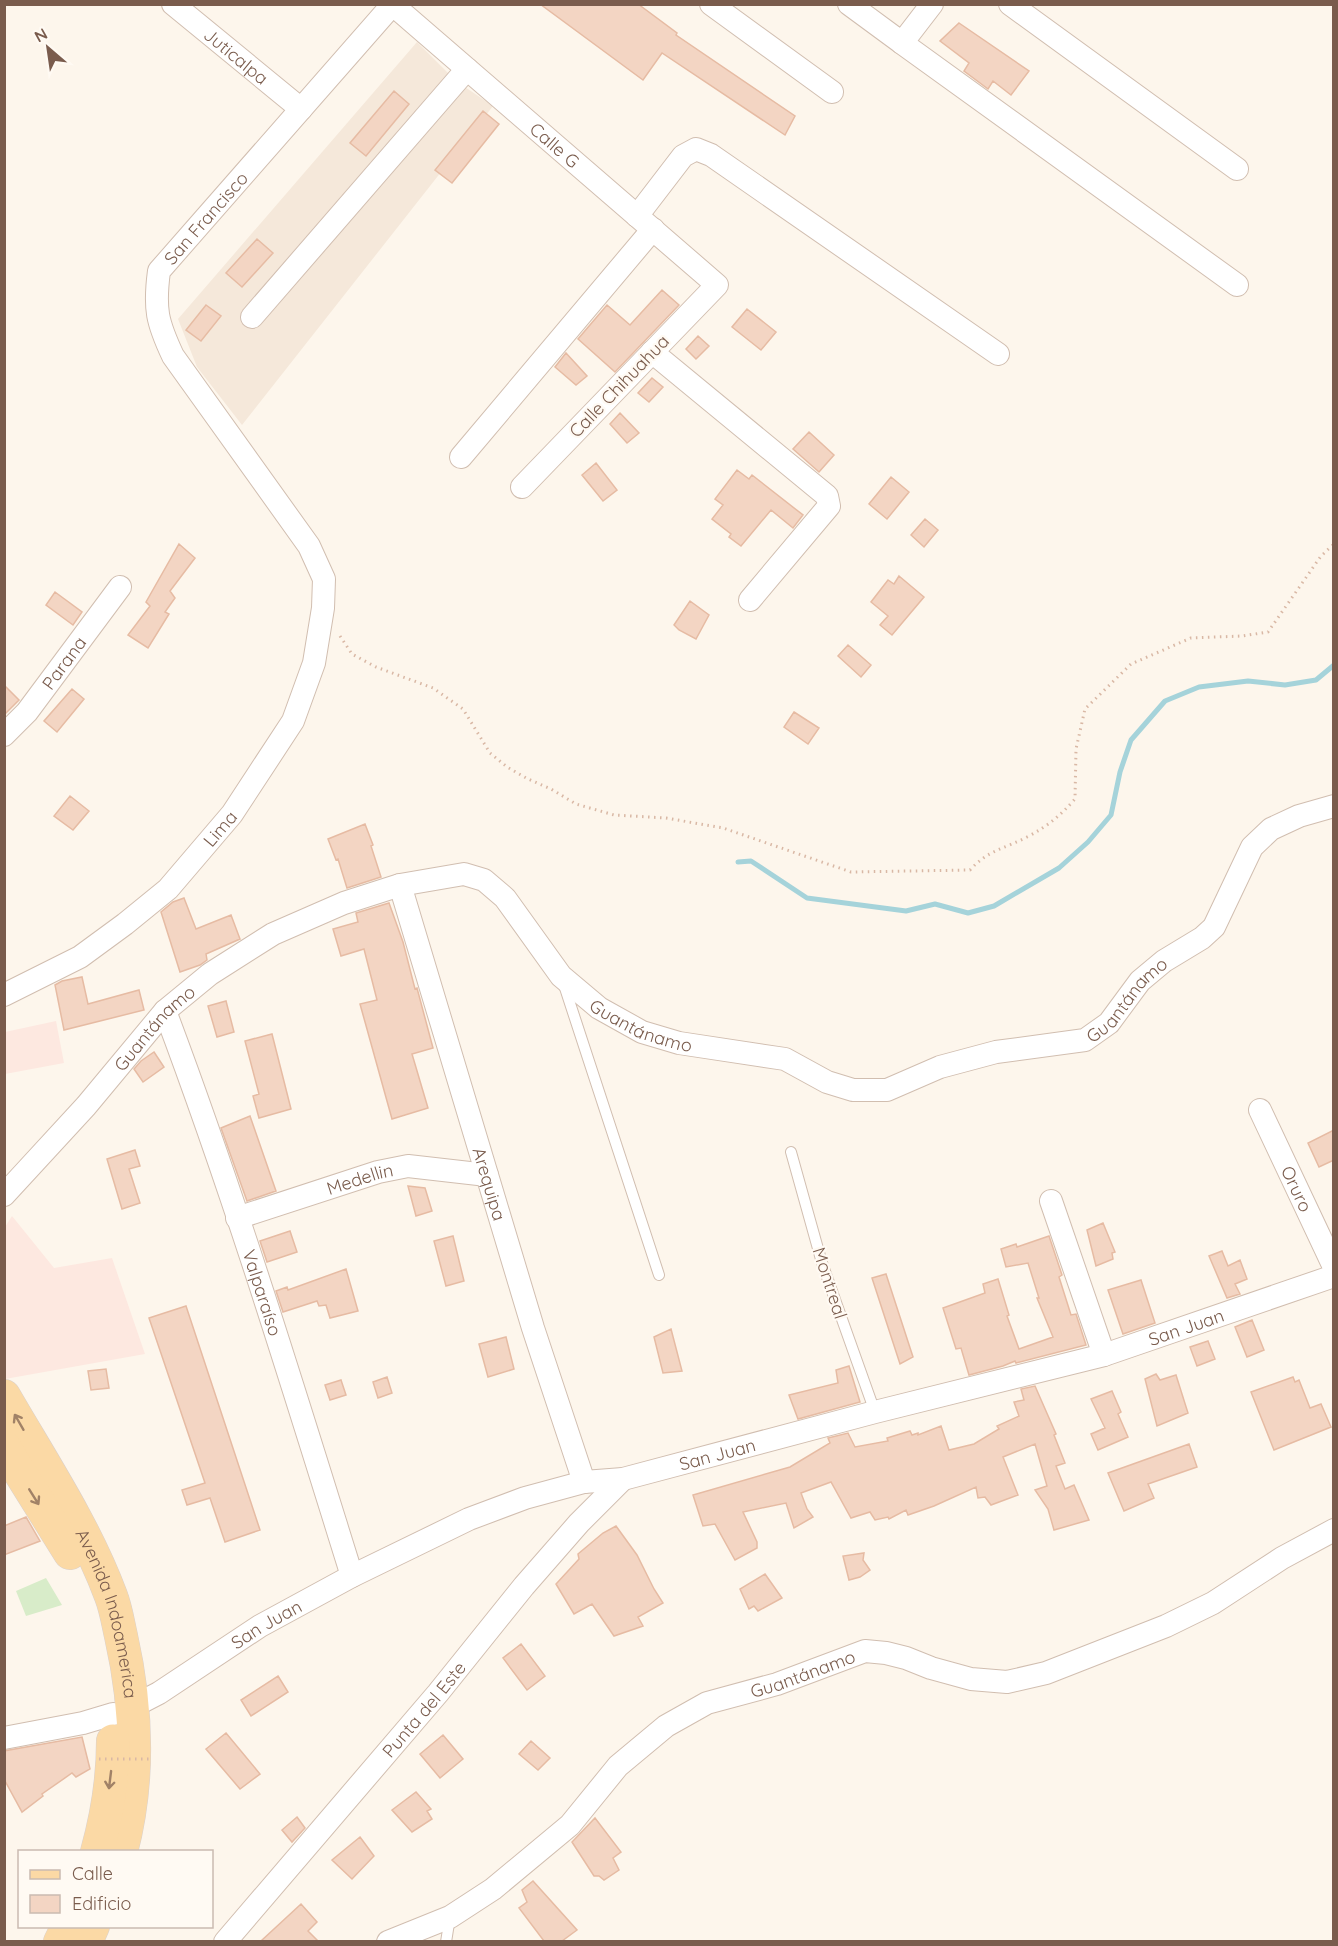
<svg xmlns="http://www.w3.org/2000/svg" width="1338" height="1946" font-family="Quicksand,sans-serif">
  <rect width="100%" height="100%" fill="#fdf6ec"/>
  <path fill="#f5e8da" d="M417 42 456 81 493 106 242 425 197 367 178 319Z"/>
  <path fill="#fde8e0" d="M56 1021 64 1063 5 1074V1032Z
    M12 1216 54 1268 112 1258 145 1354 5 1379V1227Z"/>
  <path fill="#d8ecc9" d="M46 1578 62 1605 26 1616 16 1591Z"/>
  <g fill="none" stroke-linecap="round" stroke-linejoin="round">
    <path stroke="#a5d3da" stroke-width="5" d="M738 862 751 861 807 898 906 911 935 904 968 913 994 906 1059 868 1088 842 1111 815 1120 772 1131 740 1165 701 1199 687 1248 681 1285 685 1316 680 1334 665"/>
  </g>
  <path fill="#f3d5c3" stroke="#e6bba3" stroke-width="1.5" d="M540 4H638L677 33 676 35 795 116 785 135 662 53 643 80Z
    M959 23 1029 71 1011 95 993 81 988 89 964 71 969 63 940 41Z
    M394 91 409 104 366 156 350 143Z
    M483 111 499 124 452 183 435 170Z
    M257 239 273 253 242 287 226 273Z
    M662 290 679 305 615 372 578 339 607 305 630 325Z
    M206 305 221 316 201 341 186 330Z
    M747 309 776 332 761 350 732 327Z
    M698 336 709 346 696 359 686 349Z
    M566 353 587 376 576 385 555 367Z
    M652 378 663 387 649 402 638 393Z
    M620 413 639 433 627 443 610 424Z
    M809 432 834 455 819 472 793 449Z
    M596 463 617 490 603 501 582 475Z
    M737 470 749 479 752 475 803 515 793 528 771 510 741 546 729 537 731 534 712 519 723 505 715 499Z
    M891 477 909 492 887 519 869 504Z
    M925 519 938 530 924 547 911 535Z
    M179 544 195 558 170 591 175 598 165 612 169 614 148 648 128 635 150 606 146 602Z
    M899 576 924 597 892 635 880 625 888 616 871 602 888 580 894 584Z
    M55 592 82 612 73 625 46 605Z
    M690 601 709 615 696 639 679 630 674 625Z
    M848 645 871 665 861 677 838 656Z
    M4 685 19 700 4 715Z
    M72 689 84 699 57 732 44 721Z
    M794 712 819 728 808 744 784 727Z
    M70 796 89 811 73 830 54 816Z
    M365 824 373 845 371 846 381 877 347 888 338 859 336 860 328 839Z
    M184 898 196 929 231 915 240 939 206 954 207 960 200 965 180 972 161 912 173 902Z
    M389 903 403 942 415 989 417 988 433 1048 412 1054 428 1108 392 1119 360 1004 377 1000 364 949 341 956 333 929 358 922 356 913Z
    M82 977 88 1004 139 990 144 1010 64 1030 55 985 62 981Z
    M226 1001 234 1032 217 1037 208 1006Z
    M272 1034 291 1109 259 1118 253 1096 259 1094 245 1041Z
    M154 1052 164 1067 143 1082 134 1069 141 1061Z
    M250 1116 276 1191 247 1201 221 1128Z
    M1334 1130V1160L1319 1167 1308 1143Z
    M135 1150 140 1166 129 1169 140 1203 122 1209 107 1159Z
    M408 1186 425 1188 432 1211 416 1216Z
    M1103 1223 1115 1252 1112 1253 1113 1259 1096 1266 1087 1230Z
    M290 1231 297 1252 267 1262 260 1241Z
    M453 1236 464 1281 446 1286 434 1241Z
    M1049 1236 1062 1275 1059 1277 1071 1315 1076 1314 1086 1345 1016 1363 1015 1361 1003 1366 969 1375 961 1348 956 1349 943 1308 985 1293 983 1284 998 1279 1009 1315 1007 1316 1019 1349 1053 1337 1037 1298H1039L1028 1263 1006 1267 1001 1249 1016 1244 1017 1247Z
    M1222 1251 1228 1266 1240 1260 1247 1279 1235 1284 1240 1294 1227 1298 1209 1256Z
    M346 1269 358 1311 330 1318 326 1305 319 1306 317 1301 283 1312 276 1291 287 1287 288 1290Z
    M886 1274 913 1357 900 1364 872 1278Z
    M1141 1280 1155 1323 1123 1334 1108 1290Z
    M186 1306 260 1530 225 1542 210 1498 187 1505 182 1490 205 1483 149 1318Z
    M1252 1320 1264 1350 1247 1357 1235 1327Z
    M671 1329 682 1371 663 1373 654 1337Z
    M506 1337 514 1369 488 1377 479 1344Z
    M1208 1341 1215 1359 1197 1366 1190 1347Z
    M849 1366 860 1402 798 1419 789 1395 838 1383 836 1370Z
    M106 1369 109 1388 91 1390 88 1371Z
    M1156 1374 1160 1380 1176 1375 1188 1413 1157 1426 1145 1379Z
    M387 1377 392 1393 378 1398 373 1382Z
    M1293 1377 1295 1382 1299 1380 1310 1408 1321 1404 1331 1427 1274 1450 1251 1392Z
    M341 1380 346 1395 330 1400 325 1385Z
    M1035 1386 1056 1434 1054 1435 1065 1463 1056 1466 1065 1489 1074 1485 1089 1520 1054 1530 1048 1509 1035 1490 1047 1486 1035 1444 1003 1457 1018 1495 991 1505 985 1497 978 1498 976 1487 934 1506 908 1515 906 1510 889 1519 888 1517 875 1520 870 1512 851 1518 831 1482 801 1493 807 1509 813 1517 794 1528 786 1503 743 1512 757 1542V1548L735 1560 715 1524 703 1526 693 1495 790 1467 830 1443 828 1438 848 1433 855 1447 888 1441 887 1438 910 1431 912 1435 918 1433V1435L941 1426 949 1450 974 1444 999 1429 997 1426 1019 1416 1014 1402 1024 1400 1021 1389Z
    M1112 1391 1121 1412 1118 1414 1128 1437 1098 1450 1091 1434 1105 1428 1091 1399Z
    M1189 1444 1197 1467 1148 1484 1154 1498 1124 1511 1108 1473Z
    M26 1517 40 1541 4 1555V1526Z
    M616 1526 637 1555 654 1589 663 1603 638 1617 643 1626 614 1636 592 1604 574 1614 556 1584 579 1559 578 1554 603 1533Z
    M864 1553 863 1560 870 1570 860 1577 849 1580 843 1556Z
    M765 1574 782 1598 758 1611 754 1606 749 1609 740 1589Z
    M521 1644 545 1676 527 1690 503 1658Z
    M278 1676 288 1692 251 1716 241 1700Z
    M226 1733 260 1774 240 1789 206 1749Z
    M443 1735 463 1759 440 1778 420 1754Z
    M82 1737 90 1769 76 1777 72 1773 42 1794 43 1796 22 1812 4 1779V1751Z
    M531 1741 550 1758 538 1770 519 1754Z
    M416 1792 431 1809 427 1811 432 1819 412 1832 392 1810Z
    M297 1817 305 1828 292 1842 282 1830Z
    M595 1818 621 1852 613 1858 619 1870 604 1880 599 1876H594L572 1842Z
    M360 1837 374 1856 352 1879 332 1860Z
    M533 1881 577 1930 562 1941H544L519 1908 527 1902 522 1890Z
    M301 1904 317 1922 308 1931 318 1941H261Z"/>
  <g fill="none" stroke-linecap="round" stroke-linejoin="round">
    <g stroke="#d1beb0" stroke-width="12">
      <path id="lane" d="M564 985 659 1275
        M791 1152 822 1263 875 1412
        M446 1942 450 1917"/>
    </g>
    <g stroke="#d1beb0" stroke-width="24">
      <g id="street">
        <path id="s1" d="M173 4 301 109"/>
        <path d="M711 4 832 92"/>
        <path d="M849 4 902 43 932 4"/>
        <path d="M1010 4 1237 169"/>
        <path id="s2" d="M393 5 717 285 522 487"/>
        <path d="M902 43 1237 285"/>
        <path d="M637 216 683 156 696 149 711 155 998 354"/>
        <path d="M252 317 467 69"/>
        <path d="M652 352 827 496 829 506 750 600"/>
        <path d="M461 457 653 229"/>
        <path id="s3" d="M4 735 27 712 120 587"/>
        <path id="s4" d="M400 885 533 1328 584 1482"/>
        <path id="s5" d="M4 995 80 957 125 924 168 889 232 814 293 721 314 663 323 608 324 579 309 546 173 356C157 322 154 309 159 271L393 4"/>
        <path id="s6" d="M165 1011C235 1197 293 1387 352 1576"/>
        <path id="s7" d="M1260 1110 1334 1267"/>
        <path id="s8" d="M4 1195 86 1106 165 1011 210 974 273 934 344 903 400 885 464 874 484 880 505 898 561 976 599 1008 642 1032 679 1043 785 1059 827 1082 853 1090H887L940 1067 996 1052 1085 1040 1109 1023 1140 981 1164 961 1202 938 1214 927 1252 847 1271 829 1299 816 1334 806"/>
        <path d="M1051 1201 1104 1355"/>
        <path id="s9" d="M237 1218 378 1172 408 1166 487 1175"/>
        <path id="s10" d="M132 1707 159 1693 260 1626 352 1576 469 1519 525 1498 584 1482 623 1479 875 1412 1104 1355 1334 1276"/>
        <path d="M4 1738 83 1723 113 1714"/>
        <path id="s11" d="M225 1942 438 1693 524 1586 579 1523 623 1479"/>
        <path id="s12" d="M388 1942 450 1917 493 1889 570 1825 618 1766 666 1726 707 1703 777 1684 865 1651 886 1653 906 1658 931 1668 971 1679 1007 1682 1046 1673 1166 1626 1213 1603 1282 1558 1334 1530"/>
      </g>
    </g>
    <g stroke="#dad1cd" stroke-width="34">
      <g id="primary">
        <path id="s13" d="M4 1396C41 1460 85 1526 111 1596 116 1609 118 1623 121 1636 137 1707 140 1780 121 1852"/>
        <path d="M4 1447 70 1553"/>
        <path d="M97 1852C107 1816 113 1779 113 1741"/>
        <path d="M60 1942 68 1926"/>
        <path d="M86 1942 93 1926"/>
      </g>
    </g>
    <path stroke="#d9b8a5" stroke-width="3" stroke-dasharray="1.5 4.5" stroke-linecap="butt" d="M340 636 352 654 376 667 433 688 463 709 490 753 507 767 528 779 551 789 576 804 614 815 666 818 723 828 851 872 970 870C988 850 1004 849 1027 837 1048 826 1060 816 1075 799L1076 749 1085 709 1131 664 1191 638 1242 636 1268 632 1321 556 1334 544"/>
    <use href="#lane" stroke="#fff" stroke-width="10"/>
    <use href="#street" stroke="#fff" stroke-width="22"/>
    <use href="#primary" stroke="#fbd9a5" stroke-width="33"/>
    <path stroke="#d9b8a5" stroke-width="3" stroke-dasharray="1.5 4.5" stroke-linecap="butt" d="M99 1759H150"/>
  </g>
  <defs><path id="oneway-shaft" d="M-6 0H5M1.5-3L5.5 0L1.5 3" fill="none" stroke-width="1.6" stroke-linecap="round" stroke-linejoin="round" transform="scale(1.5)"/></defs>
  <g stroke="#a18267">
    <use href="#oneway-shaft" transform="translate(19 1422) rotate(-120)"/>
    <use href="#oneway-shaft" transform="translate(34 1497) rotate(58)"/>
    <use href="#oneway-shaft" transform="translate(110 1780) rotate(97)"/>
  </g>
  <g text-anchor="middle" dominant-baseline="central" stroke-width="4.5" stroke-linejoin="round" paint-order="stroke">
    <g font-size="18" fill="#7a5c4d" stroke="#fffaf3">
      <text stroke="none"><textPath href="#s1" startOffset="82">Juticalpa</textPath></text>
      <text stroke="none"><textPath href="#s2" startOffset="214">Calle G</textPath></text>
      <text stroke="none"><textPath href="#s5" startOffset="981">San Francisco</textPath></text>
      <text transform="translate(619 386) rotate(-46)">Calle Chihuahua</text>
      <text stroke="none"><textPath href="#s3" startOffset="94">Parana</textPath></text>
      <text stroke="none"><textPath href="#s5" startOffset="276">Lima</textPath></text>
      <text stroke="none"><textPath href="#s8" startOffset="1341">Guantánamo</textPath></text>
      <text stroke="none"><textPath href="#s8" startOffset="819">Guantánamo</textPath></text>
      <text stroke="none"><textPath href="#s8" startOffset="225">Guantánamo</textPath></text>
      <text stroke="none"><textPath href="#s9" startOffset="129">Medellin</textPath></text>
      <text stroke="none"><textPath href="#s4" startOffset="312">Arequipa</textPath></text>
      <text stroke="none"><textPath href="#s7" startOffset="87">Oruro</textPath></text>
      <text transform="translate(830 1283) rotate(72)">Montreal</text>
      <text stroke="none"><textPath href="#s6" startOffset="298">Valparaíso</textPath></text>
      <text stroke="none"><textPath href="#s10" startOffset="1130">San Juan</textPath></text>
      <text stroke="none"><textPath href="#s10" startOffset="644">San Juan</textPath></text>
      <text stroke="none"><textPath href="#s13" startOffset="243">Avenida Indoamerica</textPath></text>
      <text stroke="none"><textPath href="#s10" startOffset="158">San Juan</textPath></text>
      <text stroke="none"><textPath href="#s12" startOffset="504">Guantánamo</textPath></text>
      <text stroke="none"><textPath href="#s11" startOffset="306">Punta del Este</textPath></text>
    </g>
  </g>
  <rect width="1338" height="1946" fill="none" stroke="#7a5c4d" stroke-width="12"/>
  <rect x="18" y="1850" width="195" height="78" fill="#fffaf3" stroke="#cabbb1" stroke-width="1.5"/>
  <rect x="30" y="1870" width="30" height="9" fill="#fbd9a5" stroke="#cabbb1" stroke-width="1.5"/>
  <text x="72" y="1880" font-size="18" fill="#7a5c4d">Calle</text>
  <rect x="30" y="1895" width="30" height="18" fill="#f3d5c3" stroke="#cabbb1" stroke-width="1.5"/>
  <text x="72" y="1910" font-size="18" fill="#7a5c4d">Edificio</text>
  <g transform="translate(48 48) rotate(331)" stroke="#fffaf3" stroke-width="4.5" paint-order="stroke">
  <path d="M0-4.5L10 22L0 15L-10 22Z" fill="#7a5c4d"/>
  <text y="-9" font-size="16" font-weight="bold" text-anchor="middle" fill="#7a5c4d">N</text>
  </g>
</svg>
